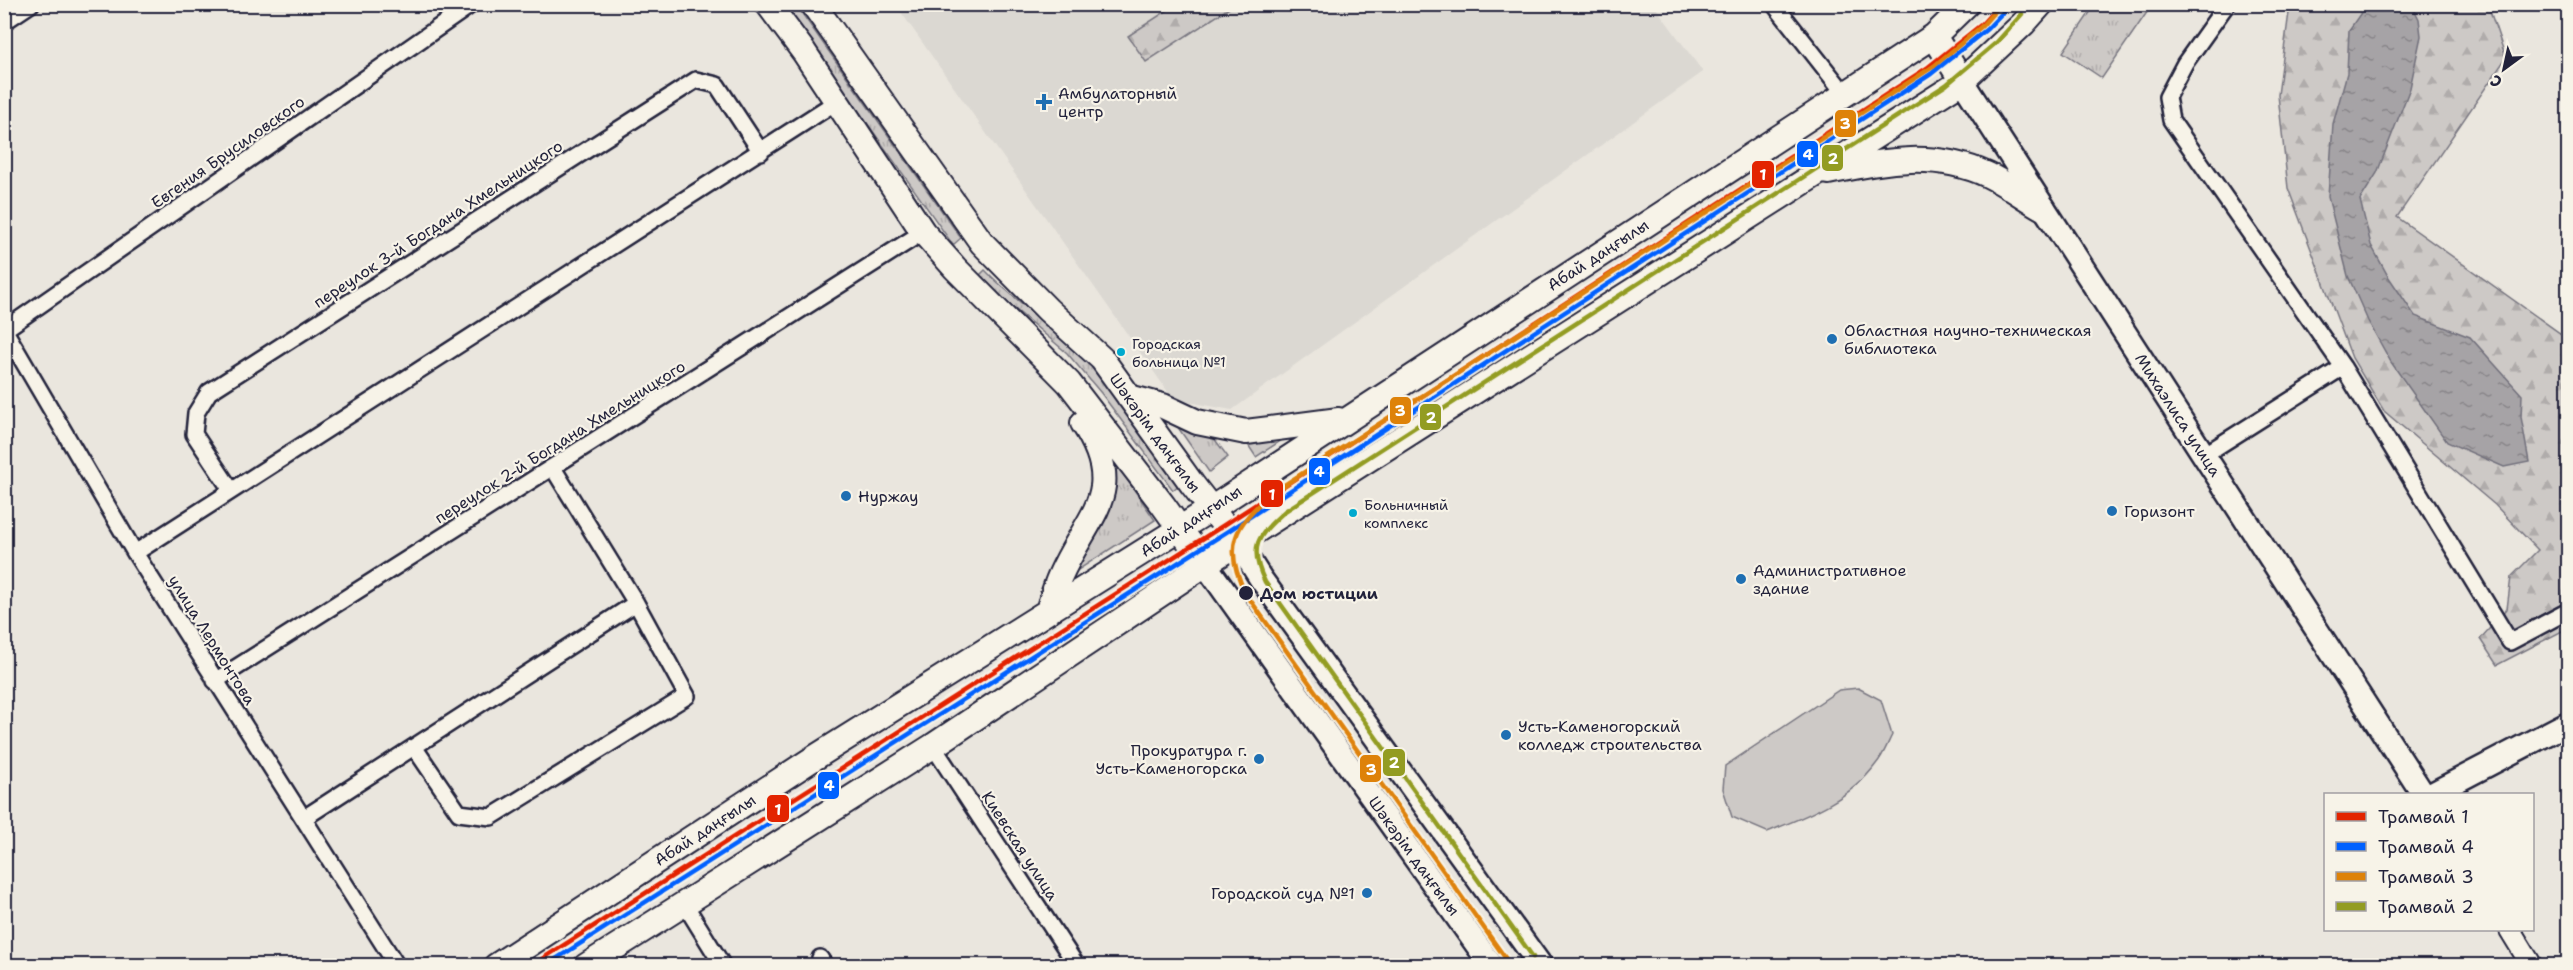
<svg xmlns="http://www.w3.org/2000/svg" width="2573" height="970" font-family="'Shantell Sans',sans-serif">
  <defs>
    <pattern id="grass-tufts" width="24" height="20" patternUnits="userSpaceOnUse" patternTransform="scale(1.5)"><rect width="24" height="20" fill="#cdc9c6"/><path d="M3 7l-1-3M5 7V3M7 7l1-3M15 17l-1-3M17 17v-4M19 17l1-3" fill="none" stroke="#b0acab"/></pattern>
    <pattern id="forest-firs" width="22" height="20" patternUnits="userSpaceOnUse" patternTransform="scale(1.5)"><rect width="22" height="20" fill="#cdc9c6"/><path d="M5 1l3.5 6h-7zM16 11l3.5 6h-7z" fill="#b0acab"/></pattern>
    <pattern id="water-ripples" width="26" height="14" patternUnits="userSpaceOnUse" patternTransform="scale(1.5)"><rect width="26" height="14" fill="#a6a3a6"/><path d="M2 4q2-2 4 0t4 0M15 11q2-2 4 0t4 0" fill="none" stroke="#878488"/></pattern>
  </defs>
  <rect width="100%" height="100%" fill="#eae6de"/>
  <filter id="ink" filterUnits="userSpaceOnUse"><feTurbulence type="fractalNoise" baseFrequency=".0167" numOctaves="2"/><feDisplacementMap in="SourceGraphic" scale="12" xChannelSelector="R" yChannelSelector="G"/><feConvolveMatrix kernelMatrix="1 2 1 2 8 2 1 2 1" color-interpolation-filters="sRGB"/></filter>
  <g filter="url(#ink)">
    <path fill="#dbd8d2" d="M896 5H1654L1703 72 1232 410 1173 399Z"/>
    <path fill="url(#grass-tufts)" stroke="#787680" stroke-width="1.5" d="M784 5H796L961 238 953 245Z
      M2095 5H2152L2102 78 2063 52Z
      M985 270C1013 299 1046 321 1075 349 1115 389 1147 438 1181 483L1173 490 1101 393 1067 353 1003 299 979 276Z
      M1177 426 1213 437 1228 457 1209 472Z
      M1243 437 1282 440 1256 457Z
      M1108 452 1155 520 1078 570 1080 558Z"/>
    <path fill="url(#forest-firs)" stroke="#787680" stroke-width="1.5" d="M1177 4 1234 5 1146 62 1128 36Z
      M2290 5H2488L2506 58 2397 217 2568 339V628L2497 665 2480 639 2507 609 2511 577 2538 550 2495 505 2384 411 2352 358 2288 188 2278 95Z"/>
    <path fill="#cdc9c6" stroke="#787680" stroke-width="1.5" d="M1858 688 1881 700 1892 735C1887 745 1883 756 1876 764 1850 800 1807 816 1767 832L1732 817 1723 789 1725 766 1839 690Z"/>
    <path fill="url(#water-ripples)" stroke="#716f7b" stroke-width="1.5" d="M2367 4 2412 5 2419 19 2421 36 2410 88 2377 173 2360 200 2371 245 2388 276 2415 316 2470 337 2522 395 2521 417 2529 462 2504 467 2447 442 2391 362 2368 321 2348 276 2328 197 2333 124 2347 73 2349 30Z"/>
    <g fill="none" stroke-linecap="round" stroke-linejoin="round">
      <g stroke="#22223b" stroke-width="20">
        <path id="minor" d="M1774 4 1845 94
          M2227 4 2185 63 2167 97 2171 120 2343 367 2510 642 2568 611
          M4 22 31 4
          M4 329 135 553 397 966
          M4 330 472 4
          M2204 455 2343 367
          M231 490 194 434 196 413 209 392 696 80 717 85 761 152
          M135 553 836 102
          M215 681 923 232
          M933 746 1077 966
          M414 747 459 813 491 817 687 696 636 603 553 468
          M304 818 636 603
          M684 903 723 966
          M820 958 825 966"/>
      </g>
      <g stroke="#22223b" stroke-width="24">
        <path id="tertiary" d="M2510 930 2532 966"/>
      </g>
      <g stroke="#22223b" stroke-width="27">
        <path id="secondary" d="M1962 81 2423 794
          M1238 543 1261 579 1541 966
          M1205 564 1492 966
          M2432 794 2568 723"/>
      </g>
      <g stroke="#22223b" stroke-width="28">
        <path id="primary" d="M768 4 804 52 923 232 955 268 1069 383 1163 505 1205 564
          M813 4 982 243 1048 310 1102 359 1192 484 1238 543
          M1934 36 1962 81
          M1828 172C1884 161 1933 150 1988 175 2007 184 2025 198 2043 208
          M1129 397 1163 406 1197 422 1246 432 1339 420
          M1048 611C1052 599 1055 587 1060 576 1087 514 1129 493 1083 423
          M496 966 811 760 1211 509 1934 36 1967 4
          M586 966 933 746 1240 541 1962 81 2024 23 2041 4"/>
      </g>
      <use href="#minor" stroke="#f7f3e8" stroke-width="15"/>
      <use href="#tertiary" stroke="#f7f3e8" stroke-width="20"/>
      <use href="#secondary" stroke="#f7f3e8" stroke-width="22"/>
      <use href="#primary" stroke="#f7f3e8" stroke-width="24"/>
      <g stroke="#f7f3e8" stroke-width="9">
        <path id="tram-1" d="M531 966 1224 525 1927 68 1982 24 2000 4"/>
      </g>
      <g stroke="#f7f3e8" stroke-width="9">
        <path id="tram-2" d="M545 966 1228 531 1931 74 1987 29 2006 9"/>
      </g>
      <g stroke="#f7f3e8" stroke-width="9">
        <path id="tram-3" d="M1511 966 1246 594C1222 547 1234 525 1272 493L1934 66 1982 26 2001 4"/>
      </g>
      <g stroke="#f7f3e8" stroke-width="9">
        <path id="tram-4" d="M1533 957 1265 582C1248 547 1257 536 1285 511L1946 85 1997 42 2022 14"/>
      </g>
      <use href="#tram-1" stroke="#e32400" stroke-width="4.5"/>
      <use href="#tram-2" stroke="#0061ff" stroke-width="4.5"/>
      <use href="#tram-3" stroke="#de8209" stroke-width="4.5"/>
      <use href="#tram-4" stroke="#939c22" stroke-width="4.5"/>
    </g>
  </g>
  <g fill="#1f6fb2" stroke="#f7f3e8" stroke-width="2">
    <path d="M1041 93h6v6h6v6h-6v6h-6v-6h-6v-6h6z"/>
    <circle cx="1832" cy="339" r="6"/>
    <circle cx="846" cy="496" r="6"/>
    <circle cx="2112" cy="511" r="6"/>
    <circle cx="1741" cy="579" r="6"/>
    <circle cx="1506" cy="735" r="6"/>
    <circle cx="1259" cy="759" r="6"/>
    <circle cx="1367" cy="893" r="6"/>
  </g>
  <g fill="#00a9ce" stroke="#f7f3e8" stroke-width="2">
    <circle cx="1121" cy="352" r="5"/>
    <circle cx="1353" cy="513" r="5"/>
  </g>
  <circle fill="#22223b" stroke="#f7f3e8" stroke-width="2" cx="1246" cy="593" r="8"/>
  <g text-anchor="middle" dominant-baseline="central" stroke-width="4.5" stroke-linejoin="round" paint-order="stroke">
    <g font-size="14" fill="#22223b" stroke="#f7f3e8" text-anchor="start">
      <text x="1132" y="344">Городская<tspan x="1132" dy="18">больница №1</tspan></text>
      <text x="1364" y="505">Больничный<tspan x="1364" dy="18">комплекс</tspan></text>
    </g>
    <g font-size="16" fill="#22223b" stroke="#f7f3e8" text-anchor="start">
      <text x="1058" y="93">Амбулаторный<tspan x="1058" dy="18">центр</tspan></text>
      <text x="1844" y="330">Областная научно-техническая<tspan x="1844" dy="18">библиотека</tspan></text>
      <text x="858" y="496">Нуржау</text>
      <text x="2124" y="511">Горизонт</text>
      <text x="1753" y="570">Административное<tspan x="1753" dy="18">здание</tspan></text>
      <text x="1518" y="726">Усть-Каменогорский<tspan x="1518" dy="18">колледж строительства</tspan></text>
      <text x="1247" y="750" text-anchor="end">Прокуратура г.<tspan x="1247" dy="18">Усть-Каменогорска</tspan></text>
      <text x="1355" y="893" text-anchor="end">Городской суд №1</text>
    </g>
    <g font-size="16" fill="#22223b" stroke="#f7f3e8">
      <text transform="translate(228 152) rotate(-35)">Евгения Брусиловского</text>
      <text transform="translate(438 224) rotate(-33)">переулок 3-й Богдана Хмельницкого</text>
      <text transform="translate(1598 255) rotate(-33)">Абай даңғылы</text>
      <text transform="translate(2178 415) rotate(57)">Михаэлиса улица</text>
      <text transform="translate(1155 433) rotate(54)">Шәкәрім даңғылы</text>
      <text transform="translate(560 442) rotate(-32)">переулок 2-й Богдана Хмельницкого</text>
      <text transform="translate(1191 521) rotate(-33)">Абай даңғылы</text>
      <text transform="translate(212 640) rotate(58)">улица Лермонтова</text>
      <text transform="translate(705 830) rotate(-33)">Абай даңғылы</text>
      <text transform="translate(1020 846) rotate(57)">Киевская улица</text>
      <text transform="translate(1414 856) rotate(54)">Шәкәрім даңғылы</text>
    </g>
    <g font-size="16" font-weight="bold" fill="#22223b" stroke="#f7f3e8" text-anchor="start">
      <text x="1260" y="593">Дом юстиции</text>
    </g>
  </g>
  <g stroke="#f7f3e8" stroke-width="2">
    <rect x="1834" y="109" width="23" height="29" rx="6" fill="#de8209"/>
    <rect x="1796" y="140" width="23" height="28" rx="6" fill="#0061ff"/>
    <rect x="1821" y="144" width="23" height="28" rx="6" fill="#939c22"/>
    <rect x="1751" y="160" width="24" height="29" rx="6" fill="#e32400"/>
    <rect x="1389" y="396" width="23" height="29" rx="6" fill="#de8209"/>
    <rect x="1419" y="403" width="23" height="28" rx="6" fill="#939c22"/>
    <rect x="1308" y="457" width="23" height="29" rx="6" fill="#0061ff"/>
    <rect x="1260" y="479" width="24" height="29" rx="6" fill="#e32400"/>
    <rect x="1382" y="748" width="24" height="29" rx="6" fill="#939c22"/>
    <rect x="1359" y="754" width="23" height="29" rx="6" fill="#de8209"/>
    <rect x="817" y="771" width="23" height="29" rx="6" fill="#0061ff"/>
    <rect x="766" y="794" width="24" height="29" rx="6" fill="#e32400"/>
  </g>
  <g font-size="16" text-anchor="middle" font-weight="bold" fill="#fff">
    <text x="1845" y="129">3</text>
    <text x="1808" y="160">4</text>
    <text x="1833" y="164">2</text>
    <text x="1763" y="180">1</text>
    <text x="1400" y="416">3</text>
    <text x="1431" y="423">2</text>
    <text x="1319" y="477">4</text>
    <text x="1272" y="500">1</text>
    <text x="1394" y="768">2</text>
    <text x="1371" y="775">3</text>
    <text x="829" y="791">4</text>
    <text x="778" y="815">1</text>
  </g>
  <rect width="2573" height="970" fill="none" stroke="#f7f3e8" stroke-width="24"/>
  <rect x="12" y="12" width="2549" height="946" fill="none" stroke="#22223b" stroke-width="2" filter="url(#ink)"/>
  <rect x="2324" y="793" width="210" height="138" fill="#f7f3e8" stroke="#a29fa3" stroke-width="1.5"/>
  <rect x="2336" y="812" width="30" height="9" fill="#e32400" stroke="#a29fa3" stroke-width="1.5"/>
  <text x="2378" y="823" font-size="18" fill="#22223b">Трамвай 1</text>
  <rect x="2336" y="842" width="30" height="9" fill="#0061ff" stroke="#a29fa3" stroke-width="1.5"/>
  <text x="2378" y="853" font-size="18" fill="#22223b">Трамвай 4</text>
  <rect x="2336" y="872" width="30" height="9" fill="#de8209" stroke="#a29fa3" stroke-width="1.5"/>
  <text x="2378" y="883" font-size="18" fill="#22223b">Трамвай 3</text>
  <rect x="2336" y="902" width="30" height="9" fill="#939c22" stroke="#a29fa3" stroke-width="1.5"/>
  <text x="2378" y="913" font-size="18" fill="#22223b">Трамвай 2</text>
  <g transform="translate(2504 69) rotate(213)" stroke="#f7f3e8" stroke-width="4.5" paint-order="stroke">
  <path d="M0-4.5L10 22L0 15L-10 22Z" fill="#22223b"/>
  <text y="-9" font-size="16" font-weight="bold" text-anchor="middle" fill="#22223b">С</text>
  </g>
</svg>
